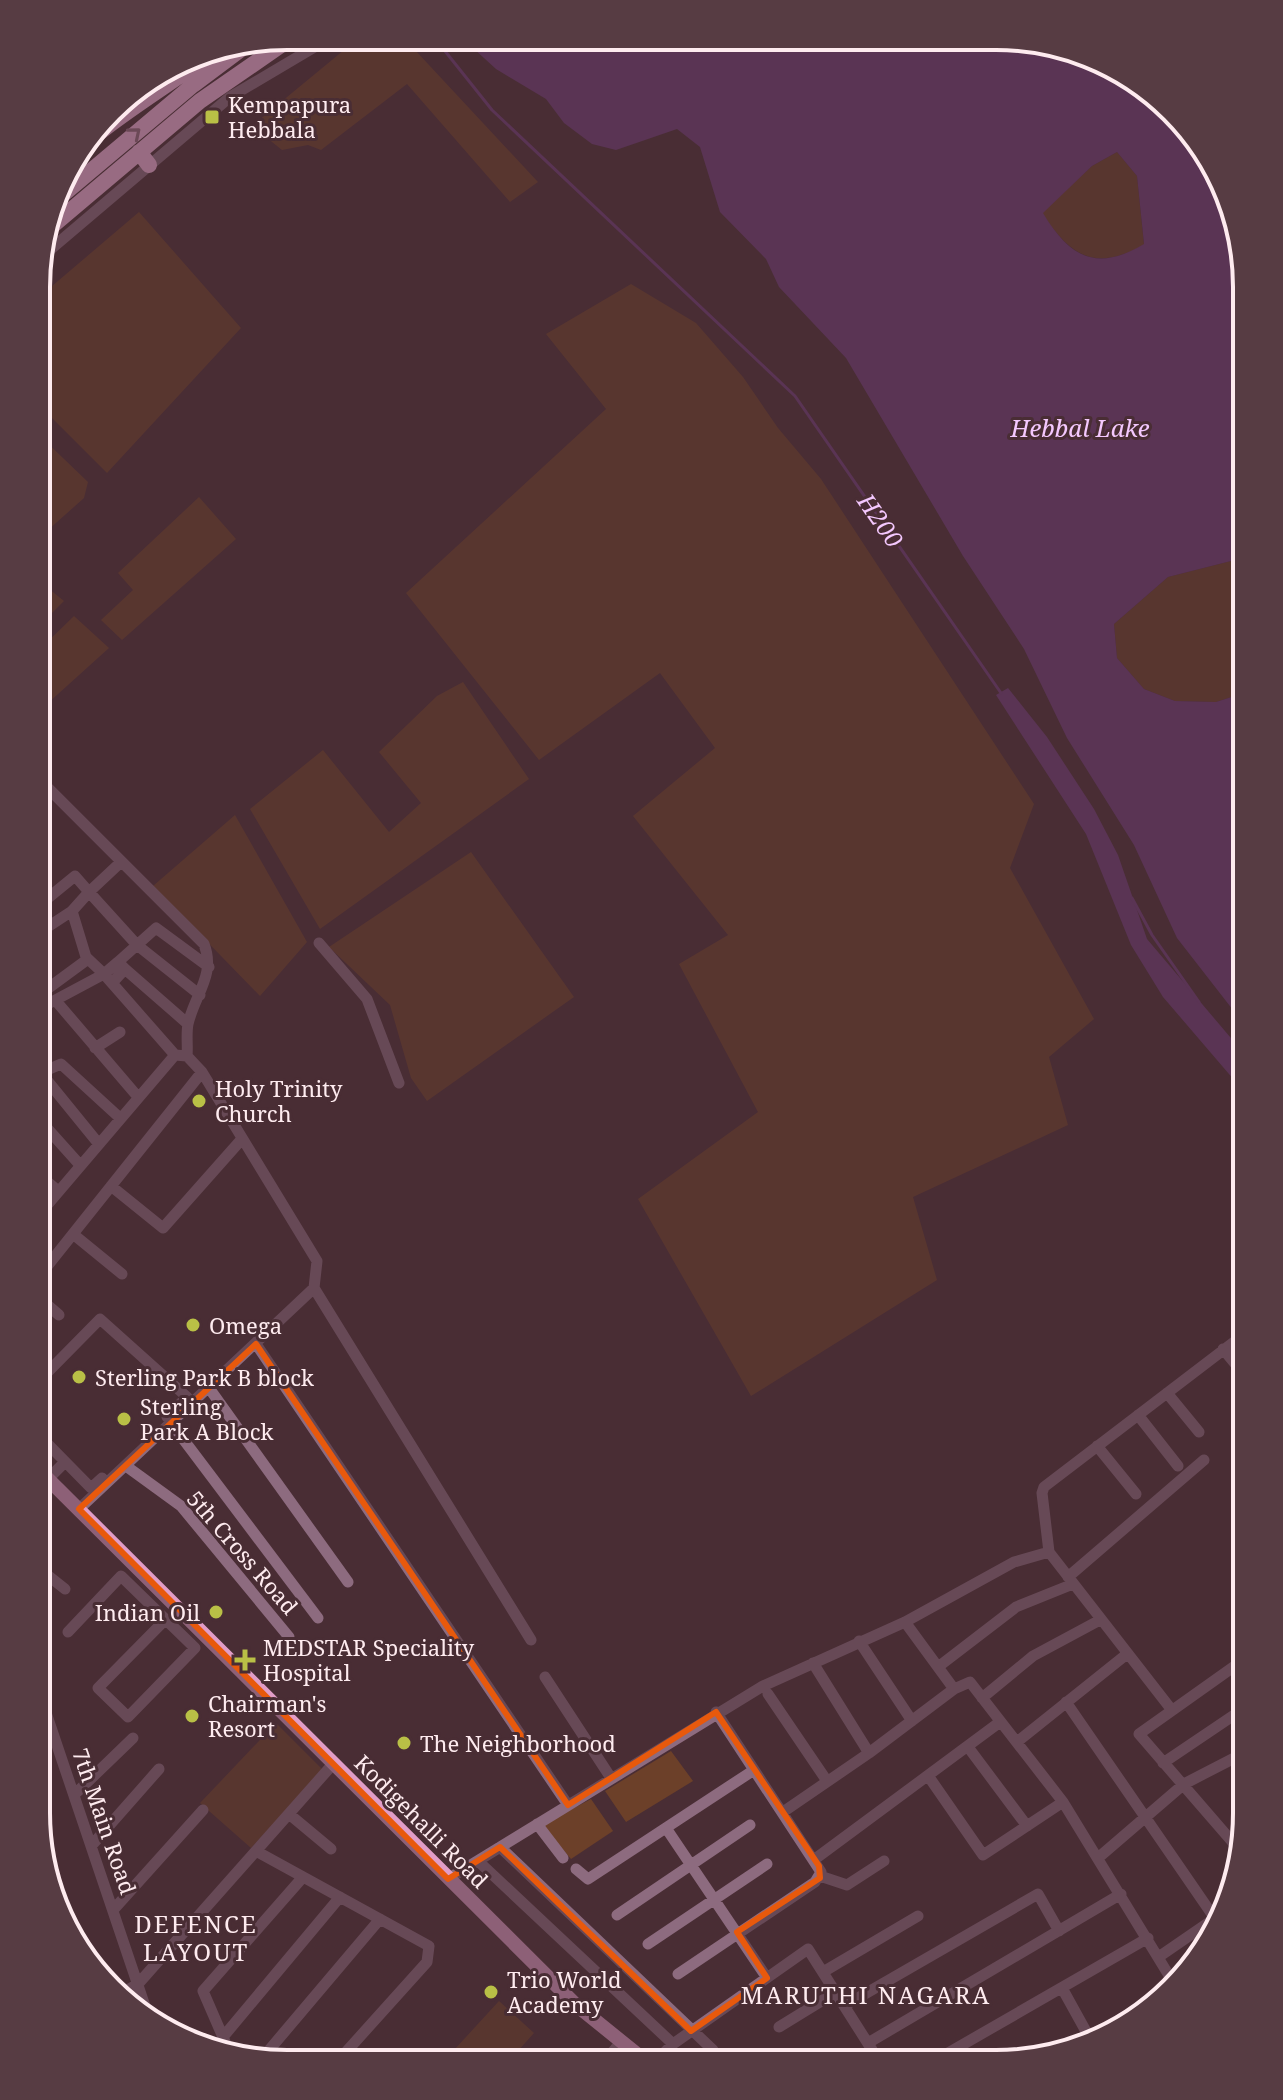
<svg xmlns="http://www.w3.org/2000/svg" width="1283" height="2100" font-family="'Noto Serif',serif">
  <rect width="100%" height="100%" fill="#492d34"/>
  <path fill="#6c4029" d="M361 36H402L538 182 510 202 407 84 321 150 308 145 282 150 252 126Z
    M1117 152 1137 176 1144 245C1095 271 1072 258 1042 213L1092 166Z
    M139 212 241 328 107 473 38 404V298Z
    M631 284 696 323 743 377 778 428 821 479 1034 804 1010 868 1094 1019 1049 1057 1068 1125 913 1197 937 1280 751 1396 638 1199 758 1112 679 964 728 935 633 816 715 748 660 673 539 760 406 593 606 409 546 334Z
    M38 434 88 482 84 498 38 539Z
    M199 497 236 539 122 640 101 620 133 590 118 573Z
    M1231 561 1247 563V692L1216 702 1175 701 1144 689 1117 658 1114 624 1168 577Z
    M38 580 64 601 38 627Z
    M74 616 109 648 37 713 38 651Z
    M463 682 529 779 320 929 250 809 323 750 389 832 421 803 379 752 437 696Z
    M235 815 307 942 260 996 153 886Z
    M471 852 574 997 427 1101 411 1078 390 1005 329 947Z
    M276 1723 323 1770 251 1848 200 1803Z
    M671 1751 693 1781 626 1822 605 1791Z
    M591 1799 613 1831 571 1859 542 1825Z
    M499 2001 534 2033 507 2063 443 2062Z"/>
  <path fill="#6f3c7a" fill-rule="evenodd" d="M461 37H533L557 47 572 37 1030 38 1149 88 1228 191 1247 287V563L1231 561 1168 577 1114 624 1117 658 1144 689 1175 701 1216 702 1247 692V1028L1177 938 1134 845 1067 738 1024 649 963 556 846 358 779 287 766 259 720 212 700 147 677 129 616 150 592 144 564 123 546 99 496 69ZM1117 152 1137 176 1144 244C1097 272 1070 258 1043 213L1092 166Z
    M1008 688 1047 737 1094 809 1118 855 1147 939 1247 1057V1095L1163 997 1131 945 1086 834 996 695Z"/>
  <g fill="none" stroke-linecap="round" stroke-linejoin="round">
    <path stroke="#6f3c7a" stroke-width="3" d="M433 36 492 110 795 396 1001 693
      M1132 898 1152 935 1199 1002"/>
    <path stroke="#8d6b7f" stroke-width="11" d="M38 260 230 97 333 36
      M37 777 204 944C216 975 195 994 188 1024 186 1034 188 1046 187 1056L202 1072 317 1261 314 1288 79 1509
      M121 862 89 892 137 945 118 962 125 969
      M37 907 75 876 89 892 72 911 86 957 104 974 118 962
      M37 934 72 911
      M319 943 367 999 399 1083
      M112 983 125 969 188 1024
      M37 991 46 1005 104 974 175 1055
      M39 995 88 959
      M200 995 137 945 156 928 209 967
      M56 1001 138 1097
      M95 1048 120 1032
      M37 1068 98 1143
      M40 1073 61 1064 120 1118
      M37 1117 80 1165
      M37 1173 58 1191
      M111 1186 163 1228 241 1140
      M37 1217 175 1055 187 1056
      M73 1234 122 1274
      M37 1279 202 1072
      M314 1288 531 1640
      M37 1296 59 1315
      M256 1344 568 1805
      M1223 1349 1247 1378
      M37 1383 100 1319 187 1397 167 1417
      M209 1388 348 1582
      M1167 1393 1199 1432
      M1138 1415 1178 1466
      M171 1423 318 1618
      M37 1433 91 1488 102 1478
      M1097 1446 1136 1494
      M126 1466 181 1506 289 1637
      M36 1503 48 1479 65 1462
      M36 1566 65 1589
      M1068 1577 1204 1460
      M1238 1606 1247 1620
      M905 1622 954 1689 970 1682 1063 1802 1173 1982
      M68 1632 121 1576 195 1648 128 1717 98 1688 166 1619
      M859 1641 912 1721
      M938 1667 1016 1607 1073 1584
      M545 1677 611 1778
      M36 1683 149 2018
      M768 1694 827 1781
      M982 1698 1033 1656 1100 1620
      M1066 1702 1218 1923
      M1171 1709 1049 1552 1042 1493 1044 1487 1247 1332
      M1017 1742 1127 1654
      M968 1747 1027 1826
      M869 1753 954 1689
      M1163 1763 1246 1707
      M929 1777 983 1855 1063 1802
      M75 1794 133 1738
      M783 1812 869 1753 813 1663
      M289 1814 331 1849
      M537 1824 563 1858
      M666 1828 767 1978
      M92 1845 159 1769
      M500 1847 713 2050
      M256 1851 429 1946 427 1962 337 2062
      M1242 1853 1139 1734 1246 1658
      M1098 1858 1184 1784 1246 1752
      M815 1859 1000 1722
      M478 1861 673 2044
      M576 1869 588 1879 754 1770
      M820 1876 847 1885 884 1861
      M448 1879 763 1686 905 1622 1014 1562 1049 1552
      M114 1909 203 1810
      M617 1915 750 1825
      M648 1944 767 1864
      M1160 1956 1224 1912
      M823 1972 918 1916
      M678 1974 815 1882 821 1872 716 1712
      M1062 1988 1093 2044
      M120 1994 138 1984 333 1764
      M844 2006 1038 1894 1059 1931
      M779 2027 836 1992
      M223 2037 340 1897
      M868 2043 1121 1894
      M1077 2048 1131 2015
      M229 2051 203 1991 303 1877
      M760 2055 766 2063
      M259 2062 380 1919
      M603 2063 621 2042
      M654 2063 673 2044 808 1949 881 2064
      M929 2064 1148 1938"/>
    <path stroke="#e19dc7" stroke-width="14" d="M36 1467 575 2004 648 2063"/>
    <path stroke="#f9b7df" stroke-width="16" d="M90 140C130 107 174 82 215 50
      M139 152 149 165
      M54 202 193 85 249 43
      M45 232 200 101 294 36"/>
  </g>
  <defs><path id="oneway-chevron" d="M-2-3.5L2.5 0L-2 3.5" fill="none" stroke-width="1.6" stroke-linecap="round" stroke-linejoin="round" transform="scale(2)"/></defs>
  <use stroke="#986b81" href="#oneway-chevron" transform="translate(135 133) rotate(-40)"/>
  <path d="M0 0H1283V2100H0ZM256 1344 568 1805 716 1712 819 1866 820 1878 737 1932 767 1978 691 2031 500 1847 448 1879 79 1509Z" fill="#492d34" fill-opacity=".55" fill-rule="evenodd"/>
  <path fill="none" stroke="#e8590c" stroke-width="6" stroke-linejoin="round" d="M256 1344 568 1805 716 1712 819 1866 820 1878 737 1932 767 1978 691 2031 500 1847 448 1879 79 1509Z"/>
  <g fill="#b9c046" stroke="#492d34" stroke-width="3">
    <rect x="204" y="109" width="16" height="16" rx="4"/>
    <circle cx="199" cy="1101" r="8"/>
    <circle cx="193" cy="1325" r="8"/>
    <circle cx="79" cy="1377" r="8"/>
    <circle cx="124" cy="1419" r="8"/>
    <circle cx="216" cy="1612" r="8"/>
    <path d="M241 1648h8v8h8v8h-8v8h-8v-8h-8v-8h8z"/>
    <circle cx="192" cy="1716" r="8"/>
    <circle cx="404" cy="1743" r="8"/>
    <circle cx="491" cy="1992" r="8"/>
  </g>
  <g text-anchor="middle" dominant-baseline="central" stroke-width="6" stroke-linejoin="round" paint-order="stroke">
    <g font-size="22" fill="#feebef" stroke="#492d34" text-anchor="start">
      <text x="228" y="104">Kempapura<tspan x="228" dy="25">Hebbala</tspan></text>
      <text x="215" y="1088">Holy Trinity<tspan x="215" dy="25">Church</tspan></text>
      <text x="209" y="1325">Omega</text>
      <text x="95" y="1377">Sterling Park B block</text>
      <text x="140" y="1406">Sterling<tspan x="140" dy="25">Park A Block</tspan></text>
      <text x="200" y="1612" text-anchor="end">Indian Oil</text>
      <text x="263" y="1647">MEDSTAR Speciality<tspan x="263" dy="25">Hospital</tspan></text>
      <text x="208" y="1703">Chairman's<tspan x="208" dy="25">Resort</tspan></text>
      <text x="420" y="1743">The Neighborhood</text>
      <text x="507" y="1979">Trio World<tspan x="507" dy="25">Academy</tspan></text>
    </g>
    <g font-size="22" fill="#feebef" stroke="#492d34">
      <text transform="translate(243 1552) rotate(49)">5th Cross Road</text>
      <text transform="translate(105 1821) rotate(71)">7th Main Road</text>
      <text transform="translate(422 1821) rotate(45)">Kodigehalli Road</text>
    </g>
    <g font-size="24" font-style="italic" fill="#f4c8fe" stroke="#492d34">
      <text x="1080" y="427">Hebbal Lake</text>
      <text transform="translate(881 520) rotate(55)">H200</text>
    </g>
    <g font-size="24" letter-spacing="2" fill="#feebef" stroke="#492d34">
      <text x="196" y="1923">DEFENCE<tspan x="196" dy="28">LAYOUT</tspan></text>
      <text x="866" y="1994">MARUTHI NAGARA</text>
    </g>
  </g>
  <path d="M0 0H1283V2100H0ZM287 50H996A237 237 0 0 1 1233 287V1813A237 237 0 0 1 996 2050H287A237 237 0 0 1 50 1813V287A237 237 0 0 1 287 50Z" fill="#573c43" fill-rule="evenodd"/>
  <path fill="none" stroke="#feebef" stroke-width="4" d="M287 50H996A237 237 0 0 1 1233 287V1813A237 237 0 0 1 996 2050H287A237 237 0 0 1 50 1813V287A237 237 0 0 1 287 50Z"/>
</svg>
